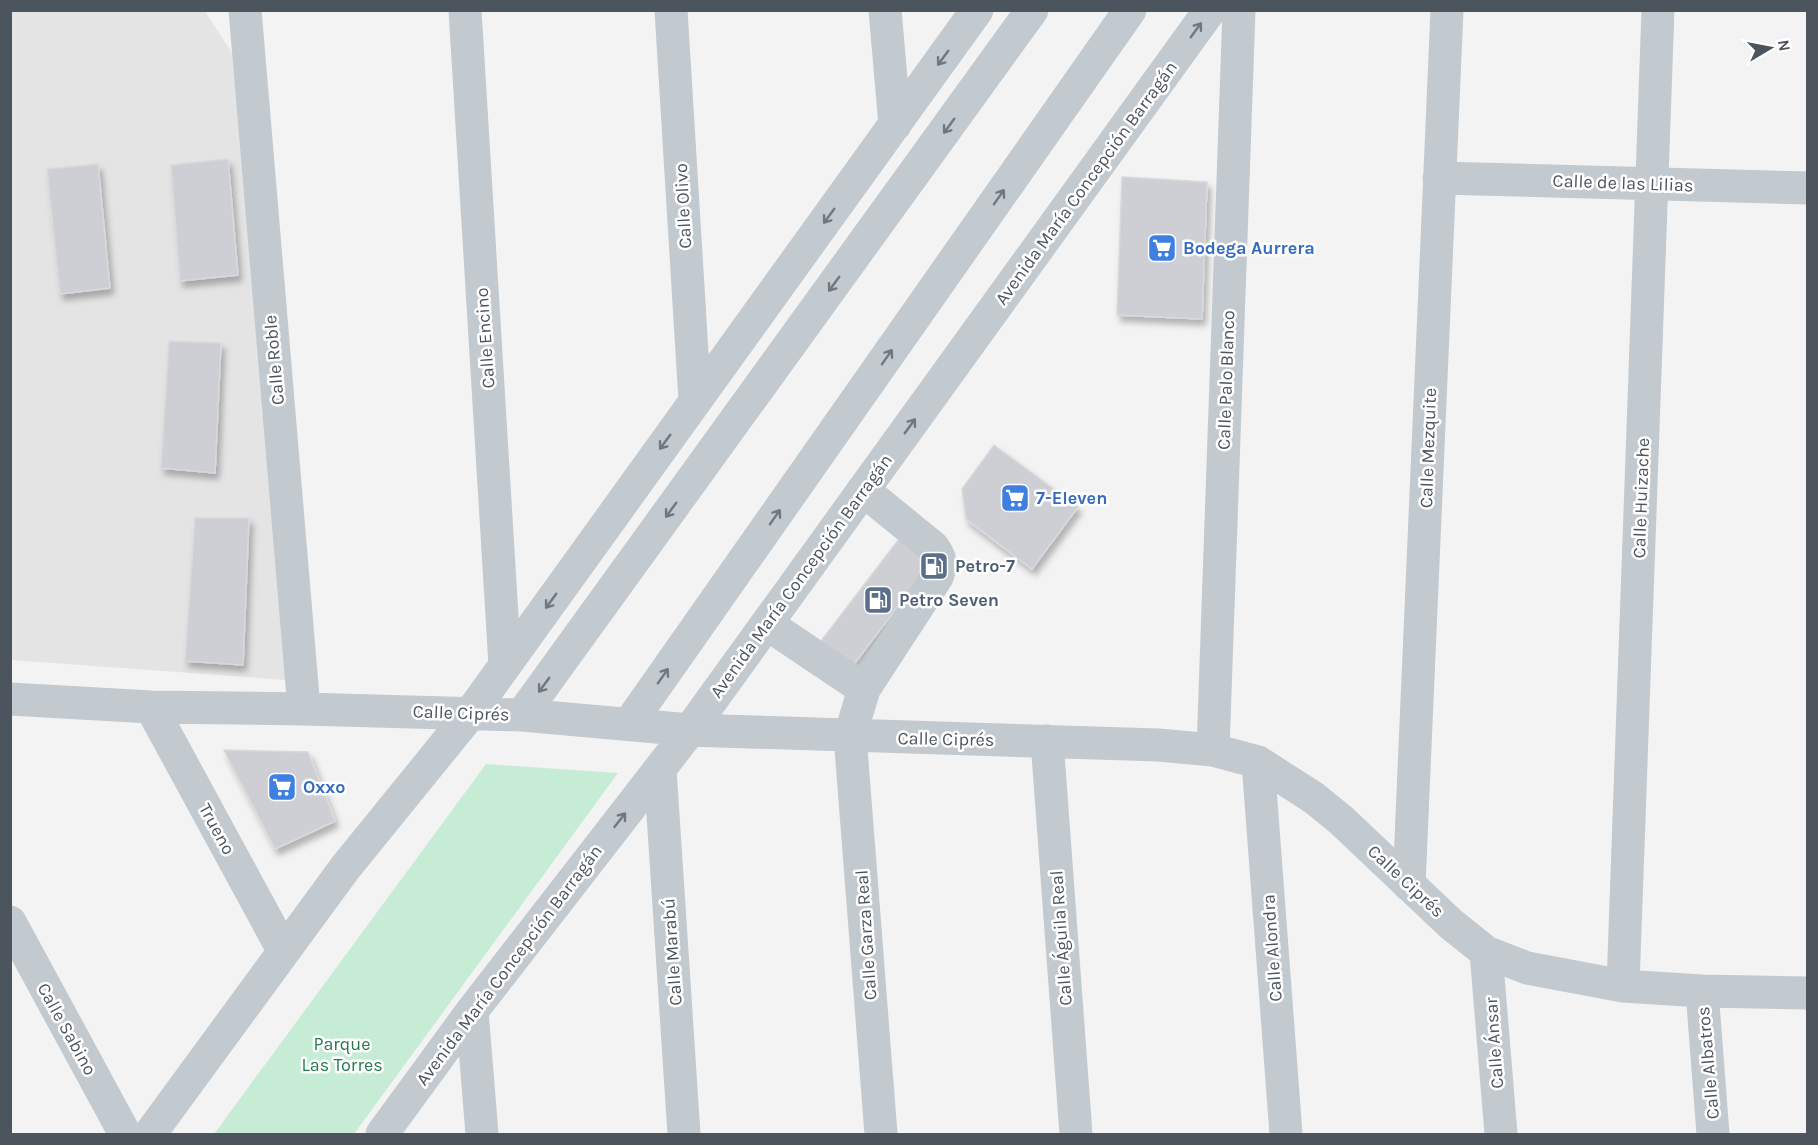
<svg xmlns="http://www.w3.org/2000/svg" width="1818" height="1145" font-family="Karla,sans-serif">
  <defs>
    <filter id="shadow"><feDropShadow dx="3.5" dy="6" stdDeviation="3" flood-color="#0004"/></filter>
  </defs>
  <rect width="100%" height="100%" fill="#f4f3f3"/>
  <path fill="#e5e4e4" d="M10 11H205L232 53 286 680 11 660Z"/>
  <path fill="#c7ecd5" d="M486 764 618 773 354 1134H214Z"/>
  <path fill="#cdcfd4" stroke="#d7d9dd" stroke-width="1.5" filter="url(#shadow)" d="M228 159 238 275 180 281 171 165Z
    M98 164 110 288 60 294 47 169Z
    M1122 177 1207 182 1202 319 1117 315Z
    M169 341 221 343 215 473 161 468Z
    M994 445 1078 507 1032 569 966 519 962 489Z
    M195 518H249L243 665 185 661Z
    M902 535 934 559 854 664 821 641Z
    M224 750 308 752 335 821 275 849Z"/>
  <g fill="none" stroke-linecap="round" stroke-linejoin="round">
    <path stroke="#c2c9cf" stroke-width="33" d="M245 10 304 709
      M465 10 505 665
      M671 10 695 401
      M885 10 895 125
      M1439 178 1808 188
      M863 490 933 547C941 558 942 564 937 577L864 689 850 736 881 1134
      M767 624 864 689
      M10 699 151 707 304 709 522 715 690 730 1158 745 1213 750 1258 762 1314 798 1341 820 1451 924 1486 952 1527 968 1623 986 1702 991 1808 993
      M151 707 283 950
      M522 715 1032 10
      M629 724 1130 10
      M1047 741 1076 1134
      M1213 750 1239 10
      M1258 762 1286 1134
      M660 769 684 1134
      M1409 885 1447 10
      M10 922 125 1134
      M1486 952 1501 1134
      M1623 986 1658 10
      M1702 991 1713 1134
      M472 1011 482 1134
      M150 1134 345 868 470 714 977 10
      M382 1134 472 1011 690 730 1210 10"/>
  </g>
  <defs><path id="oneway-shaft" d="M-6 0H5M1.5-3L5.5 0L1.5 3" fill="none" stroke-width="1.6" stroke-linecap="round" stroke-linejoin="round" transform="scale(1.5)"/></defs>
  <g stroke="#6f7880">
    <use href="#oneway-shaft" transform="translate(1196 30) rotate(-54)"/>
    <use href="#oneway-shaft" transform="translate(943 58) rotate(126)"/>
    <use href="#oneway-shaft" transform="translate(949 126) rotate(126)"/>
    <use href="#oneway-shaft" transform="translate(999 197) rotate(-55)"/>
    <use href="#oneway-shaft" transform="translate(829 216) rotate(126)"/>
    <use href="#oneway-shaft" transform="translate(834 284) rotate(126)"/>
    <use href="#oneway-shaft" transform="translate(887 357) rotate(-55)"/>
    <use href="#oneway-shaft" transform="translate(910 426) rotate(-54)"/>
    <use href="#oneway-shaft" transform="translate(665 442) rotate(126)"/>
    <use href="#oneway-shaft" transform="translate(671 510) rotate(126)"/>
    <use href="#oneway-shaft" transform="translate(775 517) rotate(-55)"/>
    <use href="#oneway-shaft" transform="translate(551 601) rotate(126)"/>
    <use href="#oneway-shaft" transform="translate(663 676) rotate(-55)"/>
    <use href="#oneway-shaft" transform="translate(544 685) rotate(126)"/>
    <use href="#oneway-shaft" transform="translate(620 820) rotate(-52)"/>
  </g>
  <defs>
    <g id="supermarket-square" transform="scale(1.5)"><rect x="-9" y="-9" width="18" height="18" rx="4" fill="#3f7fe0" stroke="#fff"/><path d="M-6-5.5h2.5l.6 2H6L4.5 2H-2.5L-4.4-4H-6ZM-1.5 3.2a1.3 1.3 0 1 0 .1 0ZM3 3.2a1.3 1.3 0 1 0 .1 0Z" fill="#fff"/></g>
    <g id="fuel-square" transform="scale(1.5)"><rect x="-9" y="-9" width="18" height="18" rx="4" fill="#5c6f8a" stroke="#fff"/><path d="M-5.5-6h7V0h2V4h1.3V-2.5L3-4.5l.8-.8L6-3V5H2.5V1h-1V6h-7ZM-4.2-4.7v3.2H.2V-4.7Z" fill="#fff"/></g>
  </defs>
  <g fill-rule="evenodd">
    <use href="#supermarket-square" x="1162" y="248"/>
    <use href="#supermarket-square" x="1015" y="498"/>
    <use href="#fuel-square" x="934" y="566"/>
    <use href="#fuel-square" x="878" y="600"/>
    <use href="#supermarket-square" x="282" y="787"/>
  </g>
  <g text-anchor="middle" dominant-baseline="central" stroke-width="5" stroke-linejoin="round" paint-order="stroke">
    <g font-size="18" fill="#4c555e" stroke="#fff">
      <text transform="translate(1086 183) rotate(-54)">Avenida María Concepción Barragán</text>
      <text transform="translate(1623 183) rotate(2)">Calle de las Lilias</text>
      <text transform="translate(683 206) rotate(-93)">Calle Olivo</text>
      <text transform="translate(485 338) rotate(-94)">Calle Encino</text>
      <text transform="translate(274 360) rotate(-95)">Calle Roble</text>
      <text transform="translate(1226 380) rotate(-88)">Calle Palo Blanco</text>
      <text transform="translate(1428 448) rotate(-88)">Calle Mezquite</text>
      <text transform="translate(1641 498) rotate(-88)">Calle Huizache</text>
      <text transform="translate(801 576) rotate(-54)">Avenida María Concepción Barragán</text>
      <text transform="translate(461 713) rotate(2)">Calle Ciprés</text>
      <text transform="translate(946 739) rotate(1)">Calle Ciprés</text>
      <text transform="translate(217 829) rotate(61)">Trueno</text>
      <text transform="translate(1406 881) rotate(43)">Calle Ciprés</text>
      <text transform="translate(866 935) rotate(-94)">Calle Garza Real</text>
      <text transform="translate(1061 938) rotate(-94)">Calle Águila Real</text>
      <text transform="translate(1272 948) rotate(-94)">Calle Alondra</text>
      <text transform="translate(672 952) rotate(-94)">Calle Marabú</text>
      <text transform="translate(509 965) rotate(-53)">Avenida María Concepción Barragán</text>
      <text transform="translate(67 1029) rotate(61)">Calle Sabino</text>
      <text transform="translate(1494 1043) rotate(-94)">Calle Ánsar</text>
      <text transform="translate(1708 1063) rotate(-95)">Calle Albatros</text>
    </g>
    <g font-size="18" font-weight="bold" fill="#366cbe" stroke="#fff" text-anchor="start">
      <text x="1183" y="248">Bodega Aurrera</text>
      <text x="1036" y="498">7-Eleven</text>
      <text x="303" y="787">Oxxo</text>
    </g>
    <g font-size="18" font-weight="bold" fill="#4e5e75" stroke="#fff" text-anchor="start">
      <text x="955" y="566">Petro-7</text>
      <text x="899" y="600">Petro Seven</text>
    </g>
    <g font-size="18" fill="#227a4e" stroke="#fff">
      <text x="342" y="1044">Parque<tspan x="342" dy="21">Las Torres</tspan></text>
    </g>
  </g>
  <rect width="1818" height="1145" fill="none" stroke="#4c555e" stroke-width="24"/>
  <g transform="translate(1770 48) rotate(80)" stroke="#ffffff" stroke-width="4.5" paint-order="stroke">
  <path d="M0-4.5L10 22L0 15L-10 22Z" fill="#4c555e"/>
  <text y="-9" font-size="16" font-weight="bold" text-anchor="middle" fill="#4c555e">N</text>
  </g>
</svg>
